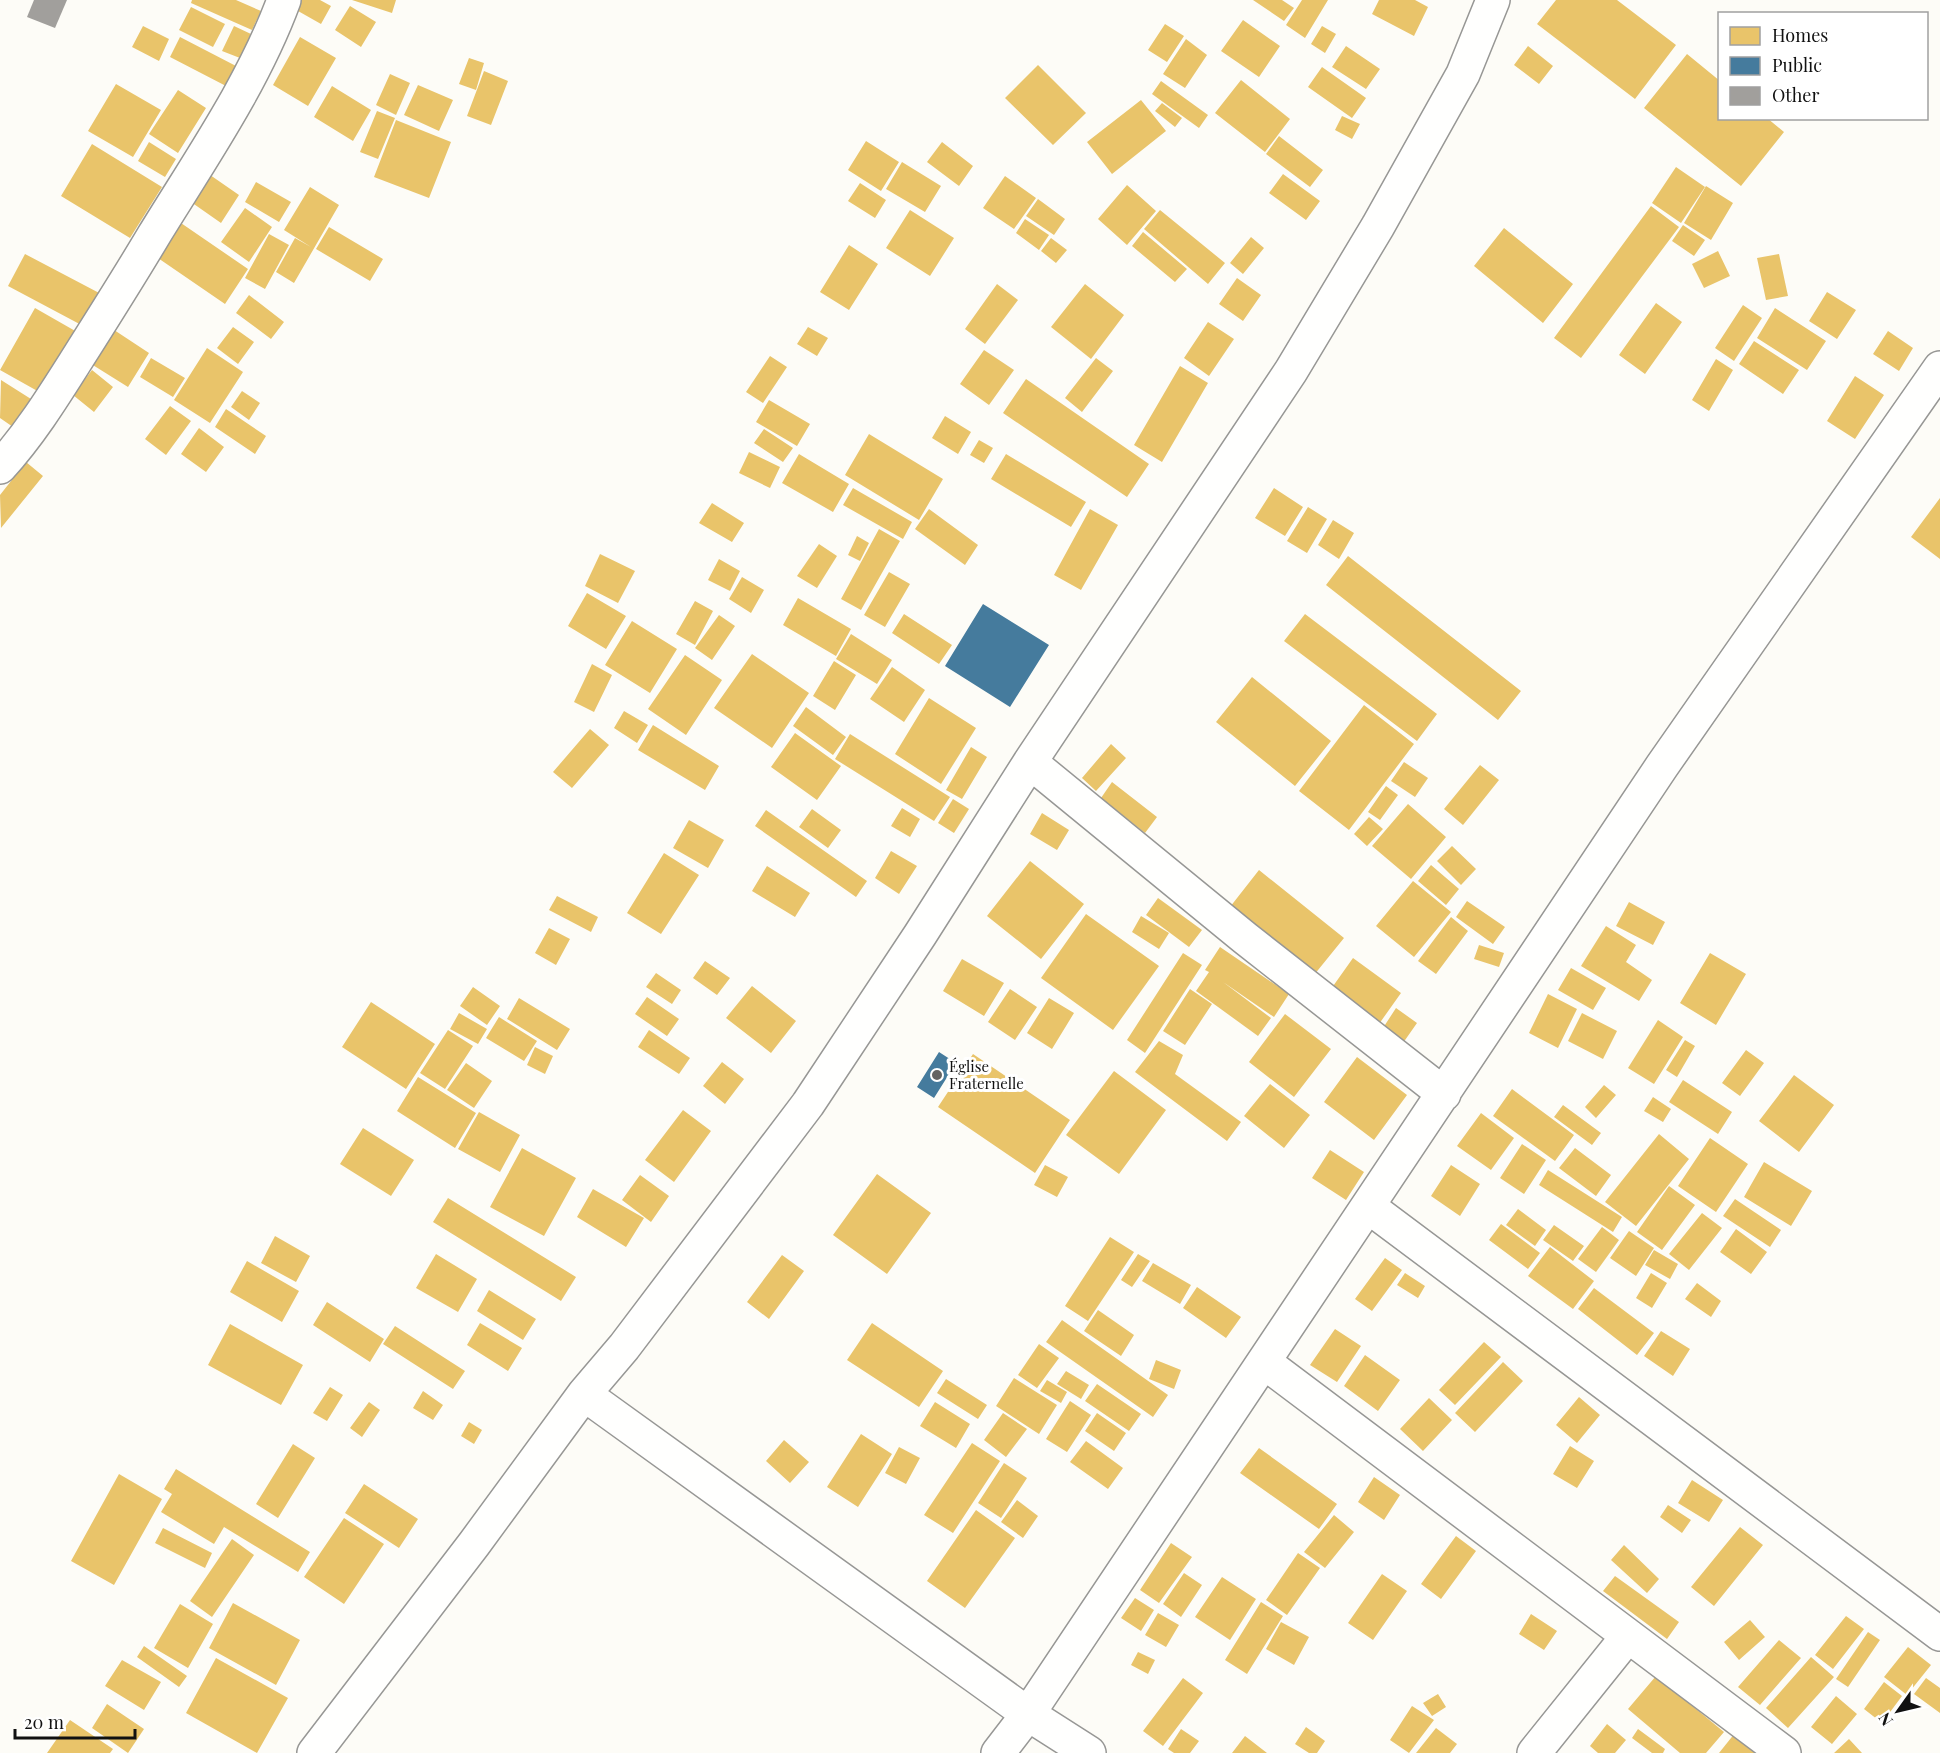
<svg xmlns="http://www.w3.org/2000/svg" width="1940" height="1753" font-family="'Playfair Display',serif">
  <rect width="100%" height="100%" fill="#fdfcf7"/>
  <path fill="#e9c46a" d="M192 0H236L261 11 252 30 191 3Z
    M295 0H320L331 6 321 24 291 7Z
    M352 0H396L392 13Z
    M1253 0H1282L1294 8 1284 21Z
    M1302 0H1328L1305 38 1286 25Z
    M1379 0H1415L1428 7 1414 36 1372 14Z
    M1556 0H1617L1676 45 1635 99 1537 24Z
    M350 6 376 22 361 47 335 30Z
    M191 7 225 24 213 47 179 30Z
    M1243 20 1280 46 1259 77 1221 51Z
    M1165 24 1184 36 1167 62 1148 50Z
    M143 26 169 39 159 61 132 47Z
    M234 26 251 34 240 58 222 51Z
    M1322 26 1336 34 1325 53 1311 44Z
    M180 37 236 66 226 86 170 57Z
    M300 37 336 58 308 106 273 85Z
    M1186 39 1207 55 1185 88 1163 74Z
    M1346 46 1380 69 1366 89 1332 67Z
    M1528 46 1553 66 1539 84 1514 65Z
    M1687 54 1720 81V118H1767L1784 132 1741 186 1644 108Z
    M469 58 484 63 476 90 459 84Z
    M1038 65 1086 113 1053 145 1005 98Z
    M1322 67 1366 98 1352 118 1308 87Z
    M484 71 508 81 491 125 467 116Z
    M390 74 410 83 396 115 376 105Z
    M1241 80 1290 119 1265 152 1215 113Z
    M1161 81 1208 115 1199 128 1152 94Z
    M116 84 161 110 133 157 88 131Z
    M418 85 453 100 439 131 404 115Z
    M332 86 371 110 353 141 314 117Z
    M178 90 206 108 178 153 149 134Z
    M1141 100 1166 131 1112 174 1087 142Z
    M1162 103 1182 118 1175 127 1155 111Z
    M377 111 395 118 378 159 360 152Z
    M1342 116 1360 124 1352 139 1335 130Z
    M396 120 451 142 429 198 374 177Z
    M1279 136 1323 170 1310 187 1266 154Z
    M866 141 899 162 881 191 848 170Z
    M149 142 176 159 165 177 138 161Z
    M942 142 973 166 959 186 927 162Z
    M92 144 162 187 130 238 61 196Z
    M902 162 941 186 925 212 886 189Z
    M1676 167 1705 187 1681 223 1652 203Z
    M200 168 239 195 221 223 181 195Z
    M1283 174 1320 201 1306 220 1269 193Z
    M1005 176 1036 198 1014 229 983 208Z
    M256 182 291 202 279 222 245 202Z
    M860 183 886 200 875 218 848 201Z
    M1127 185 1156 211 1127 245 1098 219Z
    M1706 186 1733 203 1711 240 1684 223Z
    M310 187 339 205 294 283 276 272 295 238 311 247 284 230Z
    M1038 199 1065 219 1054 235 1026 216Z
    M1651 206 1679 227 1581 358 1554 338Z
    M245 208 272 227 249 262 221 242Z
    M910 210 954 238 930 276 886 248Z
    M1160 210 1225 263 1208 284 1144 229Z
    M1025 219 1049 235 1039 250 1016 233Z
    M178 221 248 269 225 304 155 256Z
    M1683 225 1705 240 1694 256 1672 241Z
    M329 227 383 259 370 281 316 249Z
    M1504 228 1573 284 1543 323 1474 266Z
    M1143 232 1187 269 1175 282 1132 246Z
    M269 234 289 245 265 289 245 278Z
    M1251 237 1264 248 1243 274 1230 263Z
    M1051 238 1067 250 1056 263 1041 251Z
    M849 245 878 264 849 310 820 292Z
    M1718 251 1730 276 1704 288 1692 264Z
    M25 254 103 295 87 328 8 286Z
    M1779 254 1788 296 1766 300 1757 258Z
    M1237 278 1261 295 1243 321 1219 304Z
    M997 284 1018 300 985 344 965 329Z
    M1085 284 1124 315 1091 359 1051 327Z
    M1827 292 1856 310 1837 339 1809 321Z
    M249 295 284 322 271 339 236 313Z
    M1656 303 1682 322 1645 374 1619 355Z
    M1743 305 1762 318 1734 361 1715 348Z
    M35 308 77 332 41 393 0 370Z
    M1775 308 1826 341 1807 370 1757 338Z
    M102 322 149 353 128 387 80 357Z
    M1208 322 1234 339 1209 376 1184 358Z
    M233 327 254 342 238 364 217 348Z
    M808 327 828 338 817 356 797 344Z
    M1888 331 1913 348 1899 371 1873 354Z
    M1754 341 1799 370 1783 394 1739 364Z
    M207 348 243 372 210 423 174 400Z
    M984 350 1014 370 989 405 960 384Z
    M770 356 787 367 763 403 746 392Z
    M151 358 185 378 173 397 140 377Z
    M1096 358 1113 371 1082 412 1065 398Z
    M1716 359 1733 370 1709 411 1692 400Z
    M1180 366 1208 383 1162 462 1134 445Z
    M92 370 113 387 94 412 73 395Z
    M1855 376 1884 395 1855 439 1827 421Z
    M1026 379 1149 464 1127 497 1003 413Z
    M1 380 31 399 13 427 0 418Z
    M242 391 260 403 249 420 231 407Z
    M769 400 810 424 797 446 756 422Z
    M170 406 191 421 166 455 145 439Z
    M226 409 266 436 255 454 215 427Z
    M945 416 971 432 958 454 932 438Z
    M199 428 224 447 206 472 181 454Z
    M764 429 793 448 783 462 754 443Z
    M869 434 943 479 919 520 845 475Z
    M979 440 993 448 984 463 970 455Z
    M749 452 780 467 770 488 739 473Z
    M799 454 849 484 833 512 782 483Z
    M1006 454 1086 502 1071 527 991 479Z
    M26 462 43 476 1 528 0 495Z
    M853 488 912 522 903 539 843 505Z
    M1274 488 1303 507 1285 536 1255 518Z
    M1940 498V559L1911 537Z
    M712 503 744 523 732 542 699 523Z
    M1308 507 1327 519 1307 553 1287 541Z
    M929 509 978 545 965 565 915 529Z
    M1090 509 1118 525 1081 590 1054 575Z
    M1333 520 1354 533 1339 559 1318 545Z
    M879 529 900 541 861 610 841 599Z
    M857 536 869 543 860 561 848 555Z
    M819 544 837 556 817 588 797 576Z
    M600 554 635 571 618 603 585 586Z
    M1348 556 1521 691 1498 720 1326 585Z
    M719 559 740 571 730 591 708 580Z
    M889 572 910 584 885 627 864 615Z
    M742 577 764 590 751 613 729 599Z
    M587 593 626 616 606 649 568 626Z
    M798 598 851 629 836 656 783 625Z
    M695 601 713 611 695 645 676 634Z
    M904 614 952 645 939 664 892 633Z
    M1305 614 1437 714 1417 741 1284 641Z
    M719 615 735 626 712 660 695 648Z
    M632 621 677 649 650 693 605 665Z
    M851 634 892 660 877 684 836 659Z
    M752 654 809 693 772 748 714 708Z
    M685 655 722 680 686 735 648 709Z
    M834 661 856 675 835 710 813 696Z
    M592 664 612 675 594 712 574 702Z
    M892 667 925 690 904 722 870 699Z
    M1252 677 1331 741 1295 786 1216 722Z
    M929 698 976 728 941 784 895 754Z
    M1364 705 1414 744 1349 830 1299 791Z
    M806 707 846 737 833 755 793 726Z
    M624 711 648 725 637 743 614 728Z
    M653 725 719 766 705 790 638 750Z
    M590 729 609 745 572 788 553 772Z
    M795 733 841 766 817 800 771 767Z
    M850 734 950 797 934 821 835 759Z
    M1111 744 1126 758 1096 791 1082 778Z
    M971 747 987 757 962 799 946 790Z
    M1404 762 1428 778 1415 797 1391 781Z
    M1480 765 1499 780 1463 825 1444 809Z
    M1112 782 1157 817 1145 833 1101 798Z
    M1386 786 1398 795 1380 820 1368 812Z
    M953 799 969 809 954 833 938 823Z
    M1408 804 1446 837 1411 879 1372 846Z
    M902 808 920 819 910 837 891 826Z
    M812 809 841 830 828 848 799 827Z
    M766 810 867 881 856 897 755 826Z
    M1042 813 1069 830 1057 850 1030 834Z
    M1369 817 1383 829 1367 846 1354 834Z
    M689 820 724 840 708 868 673 848Z
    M1452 846 1476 869 1461 885 1437 861Z
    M891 851 917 866 899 894 875 878Z
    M664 853 699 875 661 934 627 913Z
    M1030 861 1084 904 1041 959 987 916Z
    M1431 865 1459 889 1446 905 1418 881Z
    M767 866 810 893 795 917 752 891Z
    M1259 870 1344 938 1314 975 1230 907Z
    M1413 881 1451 912 1414 957 1376 926Z
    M557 896 598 917 591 932 549 910Z
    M1158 898 1202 930 1189 947 1146 915Z
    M1467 901 1505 927 1493 944 1456 917Z
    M1629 902 1665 922 1653 945 1616 926Z
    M1086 914 1159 966 1113 1030 1041 978Z
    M1141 916 1169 933 1159 949 1132 932Z
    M1451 917 1468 931 1436 974 1418 961Z
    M1606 926 1636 945 1626 962 1652 980 1639 1001 1581 966Z
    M549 928 570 939 556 965 535 953Z
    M1479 945 1504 953 1499 967 1474 959Z
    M1220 947 1289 994 1274 1017 1223 982 1271 1018 1258 1036 1196 991 1209 972 1205 970Z
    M1183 953 1202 965 1145 1053 1127 1040Z
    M1710 953 1746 974 1716 1025 1680 1003Z
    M1353 958 1401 993 1379 1024 1331 989Z
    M962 959 1004 983 984 1016 943 991Z
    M705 961 730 978 717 995 693 978Z
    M1571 968 1606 988 1593 1010 1558 990Z
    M656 973 681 990 672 1004 646 987Z
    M752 986 796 1021 771 1053 726 1018Z
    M473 987 500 1006 487 1025 460 1006Z
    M1010 989 1037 1007 1015 1040 988 1022Z
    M1190 989 1212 1004 1185 1045 1163 1031Z
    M1548 994 1577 1009 1558 1048 1529 1033Z
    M647 997 679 1019 667 1036 635 1014Z
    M519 998 570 1029 557 1050 507 1019Z
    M1049 998 1074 1013 1052 1049 1027 1033Z
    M371 1002 435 1044 406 1089 342 1047Z
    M1396 1008 1417 1023 1403 1043 1383 1028Z
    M459 1013 487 1029 478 1044 450 1029Z
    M1582 1013 1617 1031 1603 1059 1568 1041Z
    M1285 1014 1331 1049 1294 1097 1249 1062Z
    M499 1017 537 1041 524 1061 486 1038Z
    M1658 1020 1683 1037 1654 1084 1628 1068Z
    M448 1030 473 1046 445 1089 420 1073Z
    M649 1030 690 1058 679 1074 638 1047Z
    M1685 1040 1695 1046 1677 1077 1666 1070Z
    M1159 1041 1183 1055 1175 1074 1241 1122 1227 1141 1135 1072Z
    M535 1047 553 1056 545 1074 527 1065Z
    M1746 1050 1764 1063 1740 1096 1722 1083Z
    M973 1054 1070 1120 1035 1173 938 1107Z
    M1357 1057 1407 1095 1374 1140 1324 1102Z
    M722 1062 744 1079 725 1104 703 1086Z
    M466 1063 492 1081 474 1108 447 1090Z
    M1114 1071 1166 1110 1119 1174 1066 1135Z
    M1794 1075 1834 1105 1799 1152 1759 1121Z
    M418 1077 476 1113 455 1148 397 1111Z
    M1683 1080 1732 1112 1718 1134 1669 1102Z
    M1270 1084 1310 1115 1284 1148 1244 1116Z
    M1604 1085 1616 1095 1596 1118 1585 1107Z
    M1512 1089 1574 1135 1555 1161 1493 1116Z
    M1653 1097 1671 1109 1663 1122 1644 1111Z
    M1563 1105 1601 1133 1592 1145 1554 1117Z
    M683 1110 711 1131 674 1182 645 1160Z
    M479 1112 520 1135 500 1172 458 1149Z
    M1481 1113 1514 1138 1491 1170 1457 1146Z
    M363 1128 414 1160 391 1196 340 1164Z
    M1659 1134 1689 1159 1636 1226 1605 1202Z
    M1710 1138 1748 1164 1716 1212 1678 1186Z
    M1522 1144 1546 1160 1524 1194 1500 1178Z
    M522 1148 576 1178 544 1236 490 1207Z
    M1575 1148 1611 1175 1596 1196 1559 1168Z
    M1330 1150 1364 1172 1346 1200 1312 1178Z
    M1764 1162 1812 1191 1791 1226 1744 1197Z
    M1045 1165 1068 1177 1057 1197 1034 1185Z
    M1451 1165 1480 1184 1460 1216 1431 1196Z
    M1548 1170 1622 1217 1613 1232 1539 1185Z
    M877 1174 931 1213 887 1274 833 1235Z
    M640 1175 669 1196 651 1222 622 1200Z
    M1669 1186 1695 1205 1662 1250 1637 1232Z
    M593 1189 644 1218 626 1247 577 1217Z
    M448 1198 576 1277 561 1301 433 1222Z
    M1735 1199 1781 1230 1770 1247 1723 1216Z
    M1518 1209 1546 1230 1535 1246 1506 1225Z
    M1702 1213 1722 1228 1689 1270 1669 1254Z
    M1501 1224 1540 1253 1528 1269 1489 1240Z
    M1554 1225 1584 1246 1573 1261 1543 1240Z
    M1602 1227 1619 1240 1596 1272 1578 1259Z
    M1736 1229 1767 1252 1751 1274 1720 1252Z
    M1629 1231 1654 1248 1636 1276 1610 1258Z
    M275 1236 310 1256 296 1282 261 1263Z
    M1110 1237 1134 1252 1088 1321 1065 1306Z
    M1550 1247 1594 1281 1573 1309 1528 1276Z
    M1654 1250 1678 1264 1670 1279 1645 1265Z
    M436 1254 477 1279 458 1312 416 1288Z
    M1138 1254 1150 1261 1132 1287 1121 1280Z
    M782 1255 804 1271 769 1319 747 1302Z
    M1385 1258 1402 1270 1372 1311 1355 1299Z
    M247 1261 299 1291 282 1322 230 1292Z
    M1153 1263 1191 1285 1180 1304 1142 1281Z
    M1405 1273 1425 1286 1418 1298 1397 1285Z
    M1651 1273 1667 1283 1652 1308 1636 1298Z
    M1697 1283 1721 1301 1711 1317 1685 1299Z
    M1197 1287 1241 1317 1226 1338 1183 1308Z
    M1594 1288 1654 1333 1637 1355 1578 1309Z
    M489 1290 536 1319 523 1340 477 1311Z
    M327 1302 384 1339 370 1362 313 1325Z
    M1098 1310 1134 1335 1121 1356 1084 1331Z
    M1062 1320 1168 1395 1153 1417 1046 1342Z
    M480 1323 522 1348 508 1371 467 1345Z
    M872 1323 943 1371 919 1407 847 1360Z
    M230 1324 303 1365 281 1405 208 1365Z
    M395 1326 465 1371 453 1389 383 1344Z
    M1335 1329 1361 1346 1337 1382 1310 1365Z
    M1661 1331 1690 1349 1673 1376 1644 1356Z
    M1484 1342 1501 1357 1455 1405 1439 1390Z
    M1039 1344 1059 1358 1037 1388 1018 1375Z
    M1365 1355 1400 1380 1378 1411 1344 1386Z
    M1156 1360 1181 1370 1174 1389 1149 1379Z
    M1503 1362 1523 1381 1475 1432 1455 1413Z
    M1066 1371 1089 1385 1081 1399 1057 1384Z
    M1014 1378 1057 1405 1039 1434 996 1406Z
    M946 1379 987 1405 978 1419 937 1393Z
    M1047 1380 1067 1392 1061 1403 1040 1391Z
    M1097 1384 1141 1414 1129 1431 1085 1401Z
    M330 1387 343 1395 327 1421 313 1413Z
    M423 1391 443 1405 433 1420 413 1408Z
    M1579 1397 1600 1415 1577 1443 1556 1425Z
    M1429 1398 1452 1420 1423 1451 1400 1429Z
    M1070 1401 1091 1415 1067 1452 1046 1439Z
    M369 1402 380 1410 362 1437 350 1428Z
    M935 1402 970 1424 956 1448 920 1426Z
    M1003 1413 1027 1429 1006 1457 984 1440Z
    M1097 1413 1126 1433 1114 1451 1085 1431Z
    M469 1422 482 1430 474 1444 461 1436Z
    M861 1434 892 1454 858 1507 827 1487Z
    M784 1440 809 1462 790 1483 766 1461Z
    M1086 1441 1123 1468 1108 1489 1070 1462Z
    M972 1443 1000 1461 953 1533 924 1515Z
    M293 1444 315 1458 278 1518 256 1504Z
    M1570 1446 1594 1461 1577 1488 1553 1474Z
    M899 1447 920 1458 906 1484 885 1473Z
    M1259 1448 1337 1504 1319 1529 1240 1473Z
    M1004 1463 1027 1478 1001 1518 978 1503Z
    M176 1469 310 1552 298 1572 224 1527 214 1544 161 1512 172 1494 164 1489Z
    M119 1474 162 1499 114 1585 71 1561Z
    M1374 1477 1400 1495 1384 1520 1358 1502Z
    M1692 1480 1723 1500 1709 1522 1678 1503Z
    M364 1484 418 1519 399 1548 345 1513Z
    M1017 1500 1038 1516 1023 1538 1001 1522Z
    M1668 1505 1691 1520 1682 1533 1660 1517Z
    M976 1510 1015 1538 965 1608 927 1581Z
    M1334 1515 1354 1532 1325 1568 1304 1552Z
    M344 1518 384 1544 344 1604 304 1577Z
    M1740 1527 1763 1545 1714 1606 1691 1587Z
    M163 1528 212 1553 205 1568 155 1543Z
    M1456 1536 1476 1551 1441 1599 1421 1584Z
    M232 1539 254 1555 212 1617 190 1601Z
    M1171 1543 1192 1557 1159 1603 1140 1590Z
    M1624 1545 1659 1579 1647 1593 1611 1560Z
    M1298 1553 1320 1568 1287 1615 1266 1600Z
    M1184 1573 1202 1585 1181 1617 1163 1604Z
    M1382 1574 1407 1591 1373 1640 1348 1623Z
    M1615 1576 1679 1622 1667 1639 1603 1591Z
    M1222 1577 1256 1599 1230 1640 1195 1617Z
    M1135 1598 1154 1610 1141 1631 1121 1618Z
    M1261 1602 1283 1616 1247 1674 1225 1660Z
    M233 1603 300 1640 276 1685 209 1648Z
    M180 1604 213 1624 188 1668 154 1648Z
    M1158 1613 1179 1625 1166 1647 1145 1635Z
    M1531 1614 1557 1631 1544 1650 1519 1634Z
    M1846 1616 1864 1629 1833 1669 1815 1655Z
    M1750 1620 1765 1637 1739 1660 1724 1642Z
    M1281 1622 1309 1637 1294 1665 1266 1649Z
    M1868 1632 1880 1640 1848 1687 1836 1679Z
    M1779 1640 1801 1658 1760 1705 1738 1687Z
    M144 1646 187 1676 179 1687 137 1657Z
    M1908 1647 1931 1665 1907 1695 1884 1677Z
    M1138 1652 1155 1660 1148 1674 1131 1665Z
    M1811 1657 1834 1677 1788 1728 1766 1708Z
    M216 1658 288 1698 257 1753 186 1713Z
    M122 1660 161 1682 144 1710 105 1686Z
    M1656 1676 1724 1732 1706 1753H1680L1628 1709Z
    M1183 1678 1203 1693 1163 1746 1143 1731Z
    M1926 1678 1940 1688V1713L1914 1694Z
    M1884 1682 1902 1696 1882 1723 1864 1709Z
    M1438 1694 1446 1707 1432 1716 1423 1703Z
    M1836 1696 1857 1714 1832 1744 1811 1727Z
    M107 1704 144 1729 128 1753 92 1728Z
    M1412 1706 1434 1720 1409 1753 1390 1740Z
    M70 1720 113 1749 110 1753H47Z
    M1607 1724 1626 1740 1615 1753H1598L1590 1746Z
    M1306 1727 1325 1741 1317 1753H1309L1295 1744Z
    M1436 1728 1457 1744 1450 1753H1416Z
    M1181 1729 1199 1741 1190 1753H1174L1168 1749Z
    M1638 1729 1665 1749 1663 1753H1652L1632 1738Z
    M1735 1733 1759 1753H1719Z
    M1245 1736 1267 1753H1232Z
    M1849 1739 1862 1753H1834Z"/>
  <path fill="#457b9d" d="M983 604 1049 645 1010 707 945 666Z
    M939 1052 956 1063 934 1098 917 1087Z"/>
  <path fill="#a19f9c" d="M34 0H67L55 28 27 17Z"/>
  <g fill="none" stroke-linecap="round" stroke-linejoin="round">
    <g stroke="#979795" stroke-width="36">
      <path id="minor" d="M0 467C30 434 53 397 77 359 103 318 129 277 154 235 200 160 253 84 284 0
        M1030 762 1245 938 1444 1094
        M1369 1207 1940 1634
        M1264 1362 1784 1753
        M584 1394 1028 1714 1089 1753
        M314 1753 474 1544 584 1394 624 1347 808 1104 920 935 1030 762 1291 371 1378 226 1463 74 1493 0
        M998 1753 1028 1714 1662 766 1940 368
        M1534 1753 1628 1636"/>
    </g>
    <use href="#minor" stroke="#fffffe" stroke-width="33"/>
  </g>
  <circle fill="#646362" stroke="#fff" stroke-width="2" cx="937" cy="1075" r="6"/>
  <g text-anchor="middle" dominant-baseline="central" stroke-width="6" stroke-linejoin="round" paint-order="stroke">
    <g font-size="15" fill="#111" stroke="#fff" text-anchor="start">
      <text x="949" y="1066">Église<tspan x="949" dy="17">Fraternelle</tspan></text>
    </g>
  </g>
  <rect x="1718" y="12" width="210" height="108" fill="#ffffff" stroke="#a0a0a0" stroke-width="1.5"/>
  <rect x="1730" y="27" width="30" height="18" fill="#e9c46a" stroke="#a0a0a0" stroke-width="1.5"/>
  <text x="1772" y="42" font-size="18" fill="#111111">Homes</text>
  <rect x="1730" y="57" width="30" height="18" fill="#457b9d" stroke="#a0a0a0" stroke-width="1.5"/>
  <text x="1772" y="72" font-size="18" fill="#111111">Public</text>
  <rect x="1730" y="87" width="30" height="18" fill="#a19f9c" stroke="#a0a0a0" stroke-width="1.5"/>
  <text x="1772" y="102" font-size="18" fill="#111111">Other</text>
  <g transform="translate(1898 1711) rotate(236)" stroke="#ffffff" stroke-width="4.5" paint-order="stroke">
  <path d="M0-4.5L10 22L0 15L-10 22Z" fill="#111111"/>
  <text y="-9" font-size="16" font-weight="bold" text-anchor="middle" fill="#111111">N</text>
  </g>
  <path d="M15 1729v9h120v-9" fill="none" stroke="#111111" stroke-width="3"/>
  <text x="24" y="1729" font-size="18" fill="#111111" stroke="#ffffff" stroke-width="4.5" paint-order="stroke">20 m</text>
</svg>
